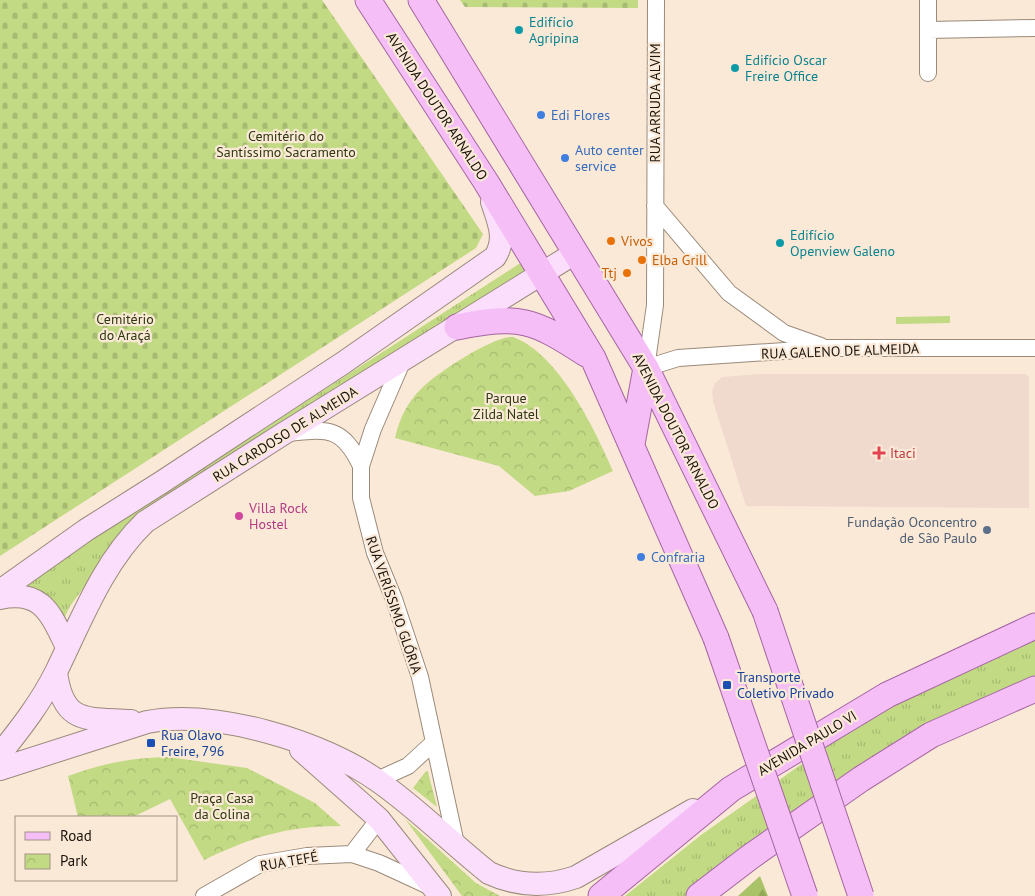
<svg xmlns="http://www.w3.org/2000/svg" width="1035" height="896" font-family="'PT Sans',sans-serif">
  <defs>
    <pattern id="grass-tufts" width="24" height="20" patternUnits="userSpaceOnUse" patternTransform="scale(1.25)"><rect width="24" height="20" fill="#c2da84"/><path d="M3 7l-1-3M5 7V3M7 7l1-3M15 17l-1-3M17 17v-4M19 17l1-3" fill="none" stroke="#a6ba71"/></pattern>
    <pattern id="forest-firs" width="22" height="20" patternUnits="userSpaceOnUse" patternTransform="scale(1.25)"><rect width="22" height="20" fill="#aac368"/><path d="M5 1l3.5 6h-7zM16 11l3.5 6h-7z" fill="#92a759"/></pattern>
    <pattern id="cemetery-stones" width="16" height="16" patternUnits="userSpaceOnUse" patternTransform="scale(1.25)"><rect width="16" height="16" fill="#c2da84"/><path d="M2 7V4a2 2 0 0 1 4 0v3zM10 15v-3a2 2 0 0 1 4 0v3z" fill="#a6ba71"/></pattern>
    <pattern id="park-crowns" width="20" height="18" patternUnits="userSpaceOnUse" patternTransform="scale(1.25)"><rect width="20" height="18" fill="#c2da84"/><path d="M2 6a3 3 0 1 1 6 0M12 15a3 3 0 1 1 6 0" fill="none" stroke="#a6ba71"/></pattern>
  </defs>
  <rect width="100%" height="100%" fill="#fbe9d7"/>
  <path fill="#f0dacd" d="M760 374H1025L1029 377V508L746 506 713 401 712 391 715 383 722 377Z"/>
  <path fill="url(#grass-tufts)" d="M522 262 528 271 132 524 70 606 59 629 9 593Z
    M1035 629V684L748 846 685 896H625L701 835 891 701Z"/>
  <path fill="url(#forest-firs)" d="M760 876 768 896H738Z"/>
  <path fill="url(#cemetery-stones)" d="M0 0H322L483 234 476 248 0 556Z
    M460 0H638V8L465 7Z"/>
  <path fill="url(#park-crowns)" d="M513 337C558 353 595 429 613 471L569 491 535 496 499 466 395 438C399 419 408 401 422 388 437 373 493 336 513 337Z
    M168 757 247 768 315 803 341 826C287 826 252 837 204 860L170 799 133 817H78L68 776C104 763 130 758 168 757Z
    M426 771 428 772 437 807 413 788Z
    M405 819 476 883 500 896H462Z"/>
  <path fill="#c2da84" d="M950 316V323L896 324V317Z"/>
  <g fill="none" stroke-linecap="round" stroke-linejoin="round">
    <g stroke="#9a8a7a" stroke-width="18">
      <path id="minor" d="M928 0V73
        M928 30 1035 28
        M655 206 729 293 784 333 821 346
        M402 362 373 429 361 466V498L375 553 394 599 420 677 456 844
        M646 368 678 358 828 348H1035
        M646 368 655 305 656 0
        M288 433C328 429 342 426 361 466
        M377 780 408 766 433 743
        M352 854 379 819
        M204 896 260 864 307 856 352 854 379 863 431 887"/>
    </g>
    <g stroke="#9a8a7a" stroke-width="24">
      <path id="secondary" d="M0 591 86 530 162 482 343 363 495 257C507 238 498 221 492 202
        M0 598C43 589 51 615 67 647
        M56 672C63 725 86 718 131 721
        M301 750 379 819 440 896
        M0 754C21 728 41 702 56 672 81 621 103 562 145 522L283 434 575 253
        M0 769 147 722C214 709 322 741 378 781 417 808 451 843 489 873 517 886 547 887 576 877L693 810"/>
    </g>
    <g stroke="#a466a1" stroke-width="27">
      <path id="primary" d="M368 0 486 182 593 358 716 638
        M421 0 646 368 765 611
        M457 327C519 314 534 320 586 354
        M632 444 646 368
        M601 896 731 789 887 695 1035 626
        M699 896 750 857 861 779 931 735 1035 689"/>
    </g>
    <use href="#minor" stroke="#fff" stroke-width="16"/>
    <use href="#secondary" stroke="#fadefb" stroke-width="22"/>
    <use href="#primary" stroke="#f5bef7" stroke-width="25"/>
    <g stroke="#a466a1" stroke-width="27" stroke-linecap="butt">
      <path id="primary-bridge" d="M765 611 861 896
        M716 638 805 896"/>
    </g>
    <use href="#primary-bridge" stroke="#f5bef7" stroke-width="25"/>
  </g>
  <g fill="#0f9aa8" stroke="#fbe9d7" stroke-width="2">
    <circle cx="519" cy="30" r="5"/>
    <circle cx="735" cy="68" r="5"/>
    <circle cx="780" cy="243" r="5"/>
  </g>
  <g fill="#3f7fe0" stroke="#fbe9d7" stroke-width="2">
    <circle cx="541" cy="115" r="5"/>
    <circle cx="565" cy="158" r="5"/>
    <circle cx="641" cy="557" r="5"/>
  </g>
  <g fill="#e8710a" stroke="#fbe9d7" stroke-width="2">
    <circle cx="611" cy="241" r="5"/>
    <circle cx="642" cy="260" r="5"/>
    <circle cx="627" cy="273" r="5"/>
  </g>
  <path fill="#e0444e" stroke="#fbe9d7" stroke-width="2" d="M876.5 445.5h5v5h5v5h-5v5h-5v-5h-5v-5h5z"/>
  <circle fill="#d1479c" stroke="#fbe9d7" stroke-width="2" cx="239" cy="516" r="5"/>
  <circle fill="#5c6f8a" stroke="#fbe9d7" stroke-width="2" cx="987" cy="530" r="5"/>
  <g fill="#1a4fb4" stroke="#fbe9d7" stroke-width="2">
    <rect x="722" y="680" width="10" height="10" rx="2.5"/>
    <rect x="146" y="738" width="10" height="10" rx="2.5"/>
  </g>
  <g text-anchor="middle" dominant-baseline="central" stroke-width="4.5" stroke-linejoin="round" paint-order="stroke">
    <g font-size="14" fill="#0d838f" stroke="#fbe9d7" text-anchor="start">
      <text x="529" y="22">Edifício<tspan x="529" dy="16">Agripina</tspan></text>
      <text x="745" y="60">Edifício Oscar<tspan x="745" dy="16">Freire Office</tspan></text>
      <text x="790" y="235">Edifício<tspan x="790" dy="16">Openview Galeno</tspan></text>
    </g>
    <g font-size="14" fill="#19130c" stroke="#fbe9d7">
      <text transform="translate(655 103) rotate(-90)">RUA ARRUDA ALVIM</text>
      <text transform="translate(437 106) rotate(57)">AVENIDA DOUTOR ARNALDO</text>
      <text transform="translate(840 351) rotate(-2)">RUA GALENO DE ALMEIDA</text>
      <text transform="translate(676 431) rotate(63)">AVENIDA DOUTOR ARNALDO</text>
      <text transform="translate(285 434) rotate(-32)">RUA CARDOSO DE ALMEIDA</text>
      <text transform="translate(394 605) rotate(71)">RUA VERÍSSIMO GLÓRIA</text>
      <text transform="translate(807 743) rotate(-31)">AVENIDA PAULO VI</text>
      <text transform="translate(289 861) rotate(-10)">RUA TEFÉ</text>
    </g>
    <g font-size="14" fill="#366cbe" stroke="#fbe9d7" text-anchor="start">
      <text x="551" y="115">Edi Flores</text>
      <text x="575" y="150">Auto center<tspan x="575" dy="16">service</tspan></text>
      <text x="651" y="557">Confraria</text>
    </g>
    <g font-size="14" fill="#2e3811" stroke="#fbe9d7">
      <text x="286" y="136">Cemitério do<tspan x="286" dy="16">Santíssimo Sacramento</tspan></text>
      <text x="125" y="319">Cemitério<tspan x="125" dy="16">do Araçá</tspan></text>
      <text x="506" y="398">Parque<tspan x="506" dy="16">Zilda Natel</tspan></text>
      <text x="222" y="798">Praça Casa<tspan x="222" dy="16">da Colina</tspan></text>
    </g>
    <g font-size="14" fill="#c56008" stroke="#fbe9d7" text-anchor="start">
      <text x="621" y="241">Vivos</text>
      <text x="652" y="260">Elba Grill</text>
      <text x="617" y="273" text-anchor="end">Ttj</text>
    </g>
    <g font-size="14" fill="#be3a42" stroke="#fbe9d7" text-anchor="start">
      <text x="890" y="453">Itaci</text>
    </g>
    <g font-size="14" fill="#b23c85" stroke="#fbe9d7" text-anchor="start">
      <text x="249" y="508">Villa Rock<tspan x="249" dy="16">Hostel</tspan></text>
    </g>
    <g font-size="14" fill="#4e5e75" stroke="#fbe9d7" text-anchor="end">
      <text x="977" y="522">Fundação Oconcentro<tspan x="977" dy="16">de São Paulo</tspan></text>
    </g>
    <g font-size="14" fill="#164399" stroke="#fbe9d7" text-anchor="start">
      <text x="737" y="677">Transporte<tspan x="737" dy="16">Coletivo Privado</tspan></text>
      <text x="161" y="735">Rua Olavo<tspan x="161" dy="16">Freire, 796</tspan></text>
    </g>
  </g>
  <rect x="15" y="816" width="162" height="65" fill="#fbe9d7" stroke="#a19386"/>
  <rect x="25" y="832" width="25" height="8" fill="#f5bef7" stroke="#a19386"/>
  <text x="60" y="841" font-size="15" fill="#19130c">Road</text>
  <rect x="25" y="854" width="25" height="15" fill="url(#park-crowns)" stroke="#a19386"/>
  <text x="60" y="866" font-size="15" fill="#19130c">Park</text>
</svg>
